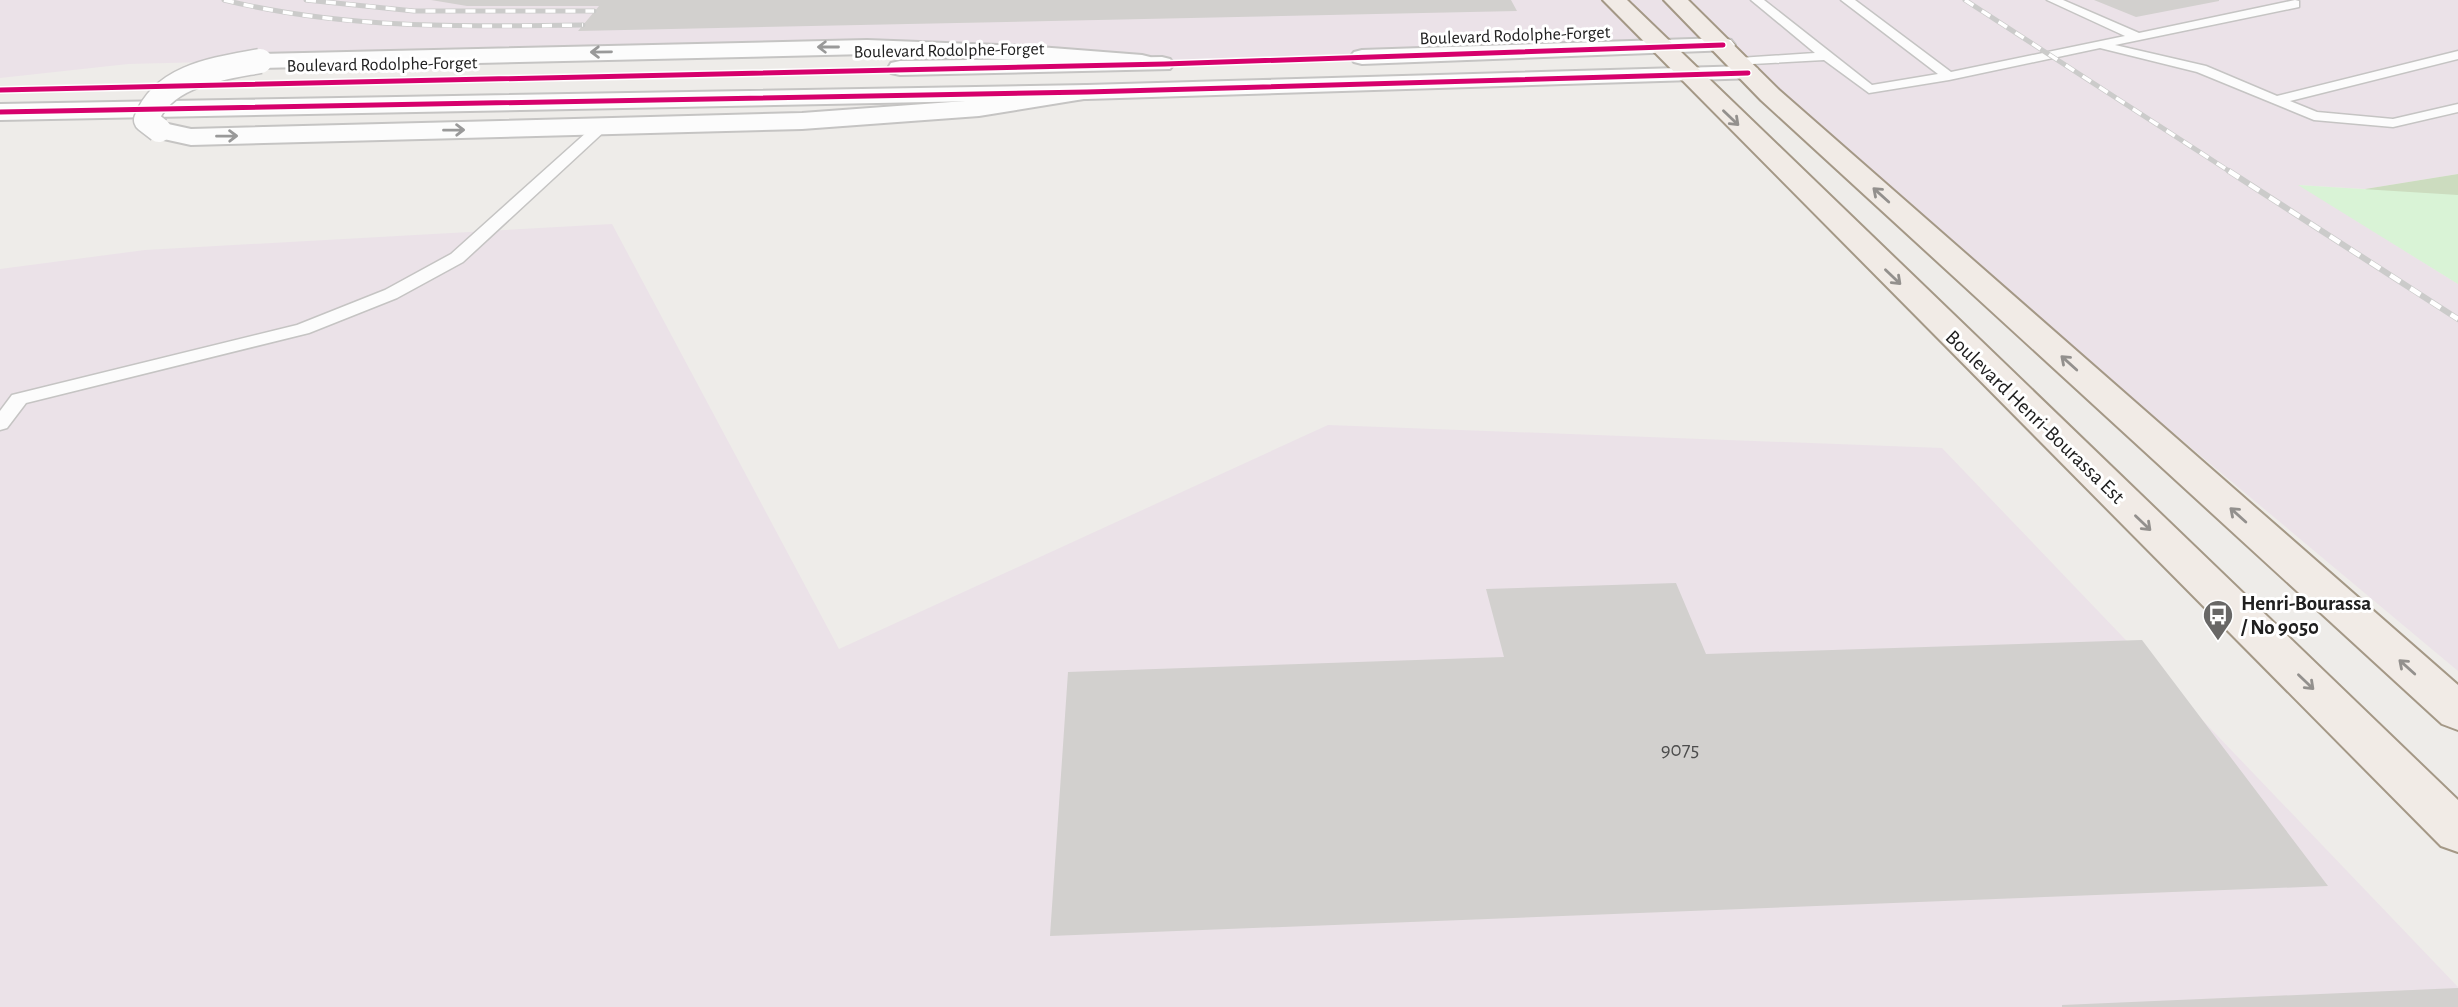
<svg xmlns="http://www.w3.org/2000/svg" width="2458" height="1007" font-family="'Alegreya Sans',sans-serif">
  <rect width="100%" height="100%" fill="#eeece9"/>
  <path fill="#ebe2e8" d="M0 0H2458V174L2365 189 2299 185 2458 284V671L1787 110 1723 45 1165 64 818 47 128 64 0 78Z
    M612 224 839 649 1328 425 1942 448 2458 987V1007H0V269L145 250Z"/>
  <path fill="#ccdcbf" d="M2458 174V245L2365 189Z"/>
  <path fill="#d9f3d6" d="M2298 185 2458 195V284Z"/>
  <path fill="#d2d0ce" d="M431 0H1511L1517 11 578 31 599 6H467Z
    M2094 0H2219V1L2136 17Z
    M1676 583 1706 654 2142 640 2328 886 1050 936 1068 672 1504 657 1486 589Z
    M2458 988V1007H2062V1005Z"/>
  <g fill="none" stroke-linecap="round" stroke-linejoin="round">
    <g stroke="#c5c4c3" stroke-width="3">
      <path id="service" d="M1751 0H1764L1872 85 1938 74 1841 0H1855L1951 72 2125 36 2047 0H2063L2139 33 2295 0 2299 1V7L2115 45 2206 66 2277 96 2458 51V59L2290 101 2317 112 2393 119 2458 104V112L2393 127 2314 120 2197 72 2100 48 1949 80 1869 93 1824 60 1734 65V59L1739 58 1815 53Z
        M602 122 609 126 607 129 463 262 397 298 309 333 26 403 7 428 0 430V411L12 395 297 325 385 290 451 254 597 123Z"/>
    </g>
    <g stroke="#c5c4c3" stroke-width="4">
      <path id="minor" d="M867 40 1026 46 1142 55 1150 57 1154 62 1150 67 1142 69 1026 60 867 54 260 68 252 66 248 61 252 56 260 54Z
        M1087 85 1096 87 1099 92 1096 97 979 116 802 129 191 145 150 136 146 130 150 124 159 122 191 129 802 113 979 100Z"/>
    </g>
    <g stroke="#c5c4c3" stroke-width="4">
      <path id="tertiary" d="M1723 38 1731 40 1735 45 1731 50 1362 64 1354 62 1350 57 1354 52 1362 50Z
        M1162 57 1170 59 1174 64 1170 69 900 75 891 73 888 68 891 63 900 61Z
        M1748 66 1757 68 1760 73 1757 78 1087 99 0 120V104L1087 85Z"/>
    </g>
    <g stroke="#a49886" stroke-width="4">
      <path id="primary" d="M1603 0H1627L2458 800V852L2441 846Z
        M1664 0H1688L1779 90 2458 685V730L2442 724 1761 100Z"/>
    </g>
    <use href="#service" fill="#fcfcfc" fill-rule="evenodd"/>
    <use href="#minor" fill="#fcfcfc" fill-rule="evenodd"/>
    <use href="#tertiary" fill="#fcfcfc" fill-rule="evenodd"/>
    <use href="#primary" fill="#f1ebe6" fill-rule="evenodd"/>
    <g stroke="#cbcbca" stroke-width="5">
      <path id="rail-far1" d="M224 0C343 29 462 27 583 25
        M306 0 414 11H594
        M1965 0 2232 173"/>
    </g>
    <g stroke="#cbcbca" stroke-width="6">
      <path id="rail" d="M2229 171 2458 319"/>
    </g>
    <use href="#rail-far1" stroke="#fff" stroke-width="3.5" stroke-dasharray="10" stroke-linecap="butt"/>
    <use href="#rail" stroke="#fff" stroke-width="4.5" stroke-dasharray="12" stroke-linecap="butt"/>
    <g stroke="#c5c4c3" stroke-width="27" stroke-linecap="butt">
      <path id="minor-bridge" d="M159 130 146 120C163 75 218 69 260 61"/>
    </g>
    <use href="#minor-bridge" stroke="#fcfcfc" stroke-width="24"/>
    <g stroke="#fff" stroke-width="8">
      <path id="cycleway" d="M0 90 1165 64 1723 45
        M0 112 1087 92 1748 73"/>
    </g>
    <use href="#cycleway" stroke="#d6006c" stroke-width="5"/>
  </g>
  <defs><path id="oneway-shaft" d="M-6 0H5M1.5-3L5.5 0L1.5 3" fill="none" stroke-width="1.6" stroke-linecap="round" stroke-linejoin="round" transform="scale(1.75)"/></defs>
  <g stroke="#999">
    <use href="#oneway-shaft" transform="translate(828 47) rotate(180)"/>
    <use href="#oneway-shaft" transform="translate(601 52) rotate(179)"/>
    <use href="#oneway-shaft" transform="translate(454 130) rotate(-1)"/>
    <use href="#oneway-shaft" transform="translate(227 136) rotate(-1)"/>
  </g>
  <g stroke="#93908d">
    <use href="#oneway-shaft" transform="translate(1731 118) rotate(44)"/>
    <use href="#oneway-shaft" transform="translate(1881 195) rotate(-138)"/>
    <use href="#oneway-shaft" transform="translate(1893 277) rotate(44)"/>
    <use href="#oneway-shaft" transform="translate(2069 363) rotate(-138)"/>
    <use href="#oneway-shaft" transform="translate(2238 515) rotate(-138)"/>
    <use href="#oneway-shaft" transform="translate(2143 523) rotate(44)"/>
    <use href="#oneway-shaft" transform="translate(2407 667) rotate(-138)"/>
    <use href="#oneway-shaft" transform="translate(2306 682) rotate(44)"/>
  </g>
  <defs>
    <g id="bus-pin" transform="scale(1.575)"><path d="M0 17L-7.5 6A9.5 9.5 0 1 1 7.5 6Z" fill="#686766" stroke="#fff"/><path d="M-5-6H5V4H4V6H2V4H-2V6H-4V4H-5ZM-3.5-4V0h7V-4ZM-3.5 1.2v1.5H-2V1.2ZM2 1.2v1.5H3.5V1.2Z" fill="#fff"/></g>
  </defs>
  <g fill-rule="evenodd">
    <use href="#bus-pin" x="2218" y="615"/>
  </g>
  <g text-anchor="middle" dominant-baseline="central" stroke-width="6" stroke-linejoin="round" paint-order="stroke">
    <g font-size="18" fill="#202020" stroke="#fff">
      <text transform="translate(1515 36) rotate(-2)">Boulevard Rodolphe-Forget</text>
      <text transform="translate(949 51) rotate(-1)">Boulevard Rodolphe-Forget</text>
      <text transform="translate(382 65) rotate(-1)">Boulevard Rodolphe-Forget</text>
    </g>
    <g font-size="21" fill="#202020" stroke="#fff">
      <text transform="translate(2035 417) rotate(44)">Boulevard Henri-Bourassa Est</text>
    </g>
    <g font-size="21" font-weight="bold" fill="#202020" stroke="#fff" text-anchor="start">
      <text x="2241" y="603">Henri-Bourassa<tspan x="2241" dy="24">/ No 9050</tspan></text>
    </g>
    <g font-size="21" fill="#4c4c4c">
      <text x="1680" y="749">9075</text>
    </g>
  </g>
</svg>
